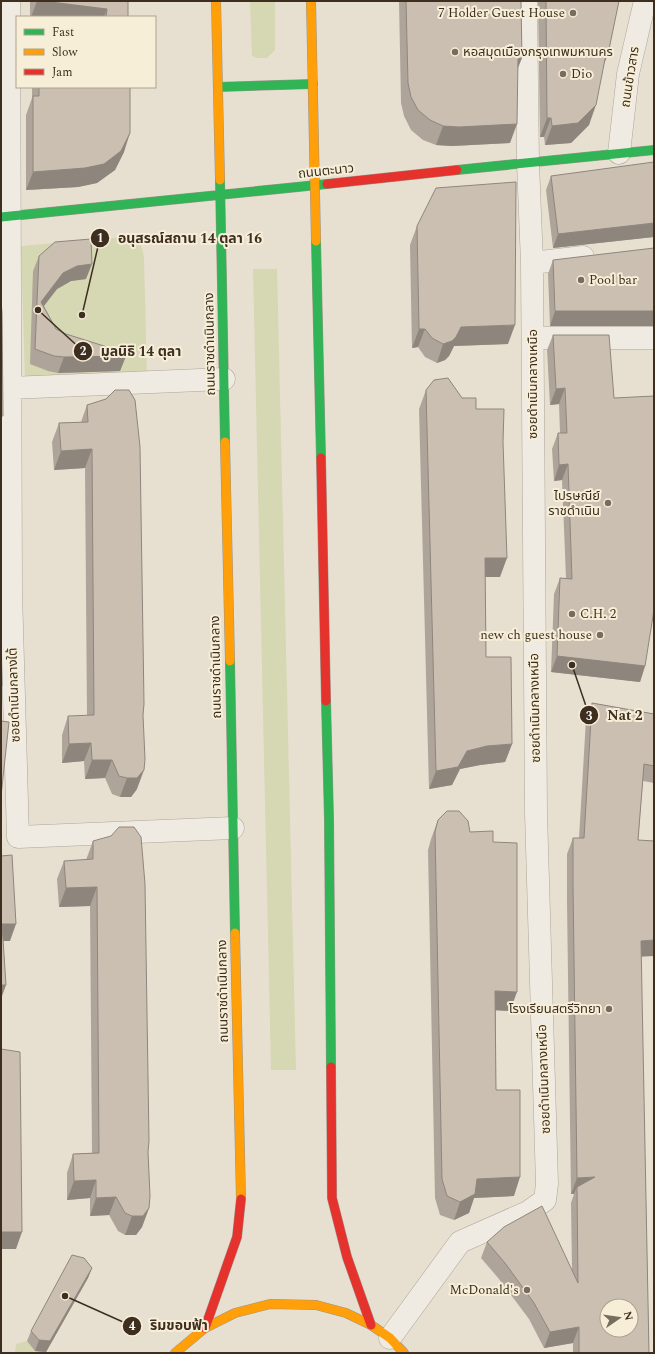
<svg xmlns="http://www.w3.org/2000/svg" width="655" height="1354" font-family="Spectral,'Noto Sans Thai',serif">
  <rect width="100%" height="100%" fill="#e7e0d1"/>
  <path fill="#d6d7b3" d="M250 1H275V50L267 58H257L252 56Z
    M123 237C139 238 141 242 144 257L147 377 25 380 21 246Z
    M253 269H277L296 1070H271Z
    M27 1341 35 1350 46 1352V1353H15L16 1344Z"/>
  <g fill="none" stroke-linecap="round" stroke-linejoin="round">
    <g stroke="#ada599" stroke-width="23">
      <path id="street" d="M9 1 11 592 18 837 233 828
        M619 153 628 74 645 1
        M532 263 583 257
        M533 338H654
        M10 388 224 379
        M390 1338 460 1242 528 1212 545 1200 547 1184 536 813 532 263 528 163 526 1"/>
    </g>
    <g stroke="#9c958a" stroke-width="10">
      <path id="fast" d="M218 87 313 84
        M457 170 654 150
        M220 180 225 442
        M1 217 327 184
        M316 241 321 458
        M230 661 235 933
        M326 701 329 819 331 1067"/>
    </g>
    <g stroke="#9c958a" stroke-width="10">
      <path id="slow" d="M216 1 220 180
        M311 1 316 241
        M225 442 230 661
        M235 933 241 1199
        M175 1353 205 1328 235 1313 270 1304 316 1305 346 1313 371 1325 390 1338 404 1353"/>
    </g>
    <g stroke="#9c958a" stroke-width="10">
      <path id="jam" d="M327 184 457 170
        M321 458 326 701
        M331 1067 332 1198 347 1257 371 1325
        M205 1328 237 1237 241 1199"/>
    </g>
    <use href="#street" stroke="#efebe3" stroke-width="22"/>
    <use href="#fast" stroke="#30b455" stroke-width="9"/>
    <use href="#slow" stroke="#ff9f0a" stroke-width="9"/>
    <use href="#jam" stroke="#e5322d" stroke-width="9"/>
  </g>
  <path fill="#afa499" d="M30 1H128V17H30Z
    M399 1H521L517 70 510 143 452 146 436 145 423 140 411 130 404 116 401 103Z
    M538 1H619L608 54 604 64 589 125 571 143 545 145 544 137H540Z
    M32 87H130L124 152 115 170 97 183 78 187 26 190V115L32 98Z
    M551 176 653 237 553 248 546 190Z
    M417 226 508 344 454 346 449 356 445 360 437 363 425 357 418 347 412 348 410 245Z
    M39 256 86 279 71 281 57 289 44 306 56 329 66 334 126 356 120 371 58 373 48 371 30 364 33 271Z
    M553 260 654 326H550L548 274Z
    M553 335 614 398 645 666 640 682 551 672 554 594 560 578H566L562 480 554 481 552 449 558 433H560L559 404 550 405 547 350Z
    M426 390 462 398 476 409 500 577H485L486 657 512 744 505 762 480 765 460 769 452 785 429 789 419 409Z
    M87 405 137 789 131 797H120L112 794 105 778 85 779 84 761 62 763V735L68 716H87L85 468 54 470 52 442 59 423 81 422Z
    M592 703 654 714V783L643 781 638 840 641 957 649 1353H573V1343L544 1348 529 1319 499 1279 481 1258 487 1242 572 1270 571 1203 574 1194H571L567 902V854L573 838H579L586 719Z
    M438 820 470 832 493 842 510 1011 496 1010V1090L514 1196 474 1198 469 1213 454 1220 440 1215 435 1198 428 850 431 839Z
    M93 841 148 1152 149 1208 142 1227 136 1235H125L118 1231 109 1215 90 1216V1198L67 1200V1173L73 1154 92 1153 90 906 59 907 57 879 64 861 86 860Z
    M92 1268 88 1278 46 1352 35 1351 27 1341 31 1331Z"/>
  <path fill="#8e867d" d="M37 1H43L107 9 104 17H31Z
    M606 54H608L600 73Z
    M522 58 514 78 518 59Z
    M596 105 589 125 571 143 545 145 552 126Z
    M547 118H551L544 137H540Z
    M517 124 510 143 452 146 436 145 443 126Z
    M130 133 124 152 115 170 97 183 78 187 26 190 33 172Z
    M654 223V237L553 248 558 234Z
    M92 264 86 279 71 281 57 289 36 316 41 302 63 273 77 266Z
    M555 311H654V326H550Z
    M515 325 508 344 454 346 449 356 445 360 437 363 443 344 461 327Z
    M419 329H425L418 347 412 348Z
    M126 356 120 371 58 373 64 357Z
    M565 388 559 404 550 405 556 389Z
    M92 449 85 468 54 470 61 451Z
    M568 464 562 480 554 481 559 465Z
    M485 558H507L500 577H478Z
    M557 656 645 666 640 682 551 672Z
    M91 743 84 761 62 763 69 744Z
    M512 744 505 762 480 765 460 769 452 785 429 789 436 771 467 751 487 746Z
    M92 760H112L105 778 85 779Z
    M144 770 137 789 131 797H120L127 778Z
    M97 887 90 906 59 907 66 888Z
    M2 924H16L10 941H1Z
    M654 940V956L635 957 641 941Z
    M1 985H6L1 999Z
    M495 991 517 992 510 1011 489 1010Z
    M520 1177 514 1196 474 1198 469 1213 454 1220 460 1202 477 1179Z
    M595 1177 577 1187 574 1194H571L577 1178Z
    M96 1180 90 1198 67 1200 74 1181Z
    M116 1197 109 1215 90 1216 96 1198Z
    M149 1208 142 1227 136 1235H125L132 1216Z
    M1 1232H22L16 1249H1Z
    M92 1268 88 1278 46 1352 35 1351 39 1340Z
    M579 1327 573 1343 544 1348 550 1332Z"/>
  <path fill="#cbbfb2" stroke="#8e867d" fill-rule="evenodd" d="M43 1H128V17H106L107 9Z
    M406 1H521L522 58 518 59 517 124 459 127 443 126 430 120 418 110 411 97 408 83Z
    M546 1H619L608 54H606L596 105 578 123 552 126 551 118H547Z
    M39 87H130V133L121 151 104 164 85 168 33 172V96H39Z
    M654 162V223L558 234 551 176Z
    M516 182 515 325 461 327 456 337 452 341 443 344 432 338 425 329H419L417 226 436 188Z
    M91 239 92 264 77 266 63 273 41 302 56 329 66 334 126 353V356L64 357 54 356 35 349 39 256 55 242Z
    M654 248V311H555L553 260Z
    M1 300 2 313 3 416H1Z
    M553 335H609L614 398 654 396V610L645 666 557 656 560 578 572 579 568 464 559 465 558 433H567L565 388 556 389Z
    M448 378 462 398H476V409H504L503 442 507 558H485L486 657H511L512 744 487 746 467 751 458 767 436 771 426 390 434 380Z
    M115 390H129L135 400 140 447 144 704 143 715 145 759 144 770 137 778H127L119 776 112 760H92L91 743 69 744 68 716 94 715 92 449 61 451 59 423 88 422 87 405 106 399Z
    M1 622 2 686H1Z
    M592 703 654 714V766L644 764 638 840 654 841V940L641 941 649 1353H579V1327L550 1332 534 1303 505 1263 487 1242 504 1227 542 1206 578 1283 577 1187 595 1177 577 1178 573 886V838H584ZM607 1306H631V1330H607Z
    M1 721 9 722 1 796Z
    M447 811H459L468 821 470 832 493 831V842L517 843V992L495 991 496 1090H520V1177L477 1179 475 1194 460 1202 447 1196 442 1179 435 832 438 820Z
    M119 827H134L141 837 145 884 149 1141 148 1152 150 1196 149 1208 143 1216H132L125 1213 116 1197 96 1198V1180L74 1181 73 1154 99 1153 97 887 66 888 64 861 93 859V841L111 836Z
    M12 855 16 924H2L6 985H1V856Z
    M1 1049 20 1052 22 1232H1Z
    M72 1255 84 1258 92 1268 50 1341 39 1340 31 1331Z"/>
  <g fill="#786c5e" stroke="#f7eed8" stroke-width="1.5">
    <circle cx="573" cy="13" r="4"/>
    <circle cx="455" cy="52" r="4"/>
    <circle cx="563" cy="74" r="4"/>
    <circle cx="581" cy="280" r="4"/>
    <circle cx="608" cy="503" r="4"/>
    <circle cx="572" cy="614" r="4"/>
    <circle cx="600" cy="635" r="4"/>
    <circle cx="609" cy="1009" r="4"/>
    <circle cx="527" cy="1290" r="4"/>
  </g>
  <g text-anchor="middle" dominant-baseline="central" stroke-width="4" stroke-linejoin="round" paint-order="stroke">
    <g font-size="13" fill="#3d2e20" stroke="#f7eed8" text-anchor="end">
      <text x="565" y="13">7 Holder Guest House</text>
      <text x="463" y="52" text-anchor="start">หอสมุดเมืองกรุงเทพมหานคร</text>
      <text x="571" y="74" text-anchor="start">Dio</text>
      <text x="589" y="280" text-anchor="start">Pool bar</text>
      <text x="600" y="496">ไปรษณีย์<tspan x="600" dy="15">ราชดำเนิน</tspan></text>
      <text x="580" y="614" text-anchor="start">C.H. 2</text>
      <text x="592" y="635">new ch guest house</text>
      <text x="601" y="1009">โรงเรียนสตรีวิทยา</text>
      <text x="519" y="1290">McDonald's</text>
    </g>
    <g font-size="13" fill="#3d2e20" stroke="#f7eed8">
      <text transform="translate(630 77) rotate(-81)">ถนนข้าวสาร</text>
      <text transform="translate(326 171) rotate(-6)">ถนนตะนาว</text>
      <text transform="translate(210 344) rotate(-91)">ถนนราชดำเนินกลาง</text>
      <text transform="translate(533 384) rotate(-90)">ซอยดำเนินกลางเหนือ</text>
      <text transform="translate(216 667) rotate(-91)">ถนนราชดำเนินกลาง</text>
      <text transform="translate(14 695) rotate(-92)">ซอยดำเนินกลางใต้</text>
      <text transform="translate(535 708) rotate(-91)">ซอยดำเนินกลางเหนือ</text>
      <text transform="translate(223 991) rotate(-91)">ถนนราชดำเนินกลาง</text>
      <text transform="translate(544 1079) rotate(-92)">ซอยดำเนินกลางเหนือ</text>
    </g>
  </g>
  <path fill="none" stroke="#3d2e20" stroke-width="1.5" d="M82 315L100 238M38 310L83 351M572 665L589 715M65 1296L132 1326"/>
  <g fill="#3d2e20" stroke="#f7eed8" stroke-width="1.5">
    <circle cx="82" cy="315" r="4"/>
    <circle cx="38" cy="310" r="4"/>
    <circle cx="572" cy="665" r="4"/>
    <circle cx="65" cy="1296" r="4"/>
    <circle cx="100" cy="238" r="10"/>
    <circle cx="83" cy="351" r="10"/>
    <circle cx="589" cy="715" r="10"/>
    <circle cx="132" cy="1326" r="10"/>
  </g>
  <g font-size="12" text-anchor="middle" font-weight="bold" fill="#fff">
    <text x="100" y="242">1</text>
    <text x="83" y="355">2</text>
    <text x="589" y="720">3</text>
    <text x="132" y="1330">4</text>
  </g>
  <g font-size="14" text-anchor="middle" font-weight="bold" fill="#3d2e20" stroke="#f7eed8" stroke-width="4" stroke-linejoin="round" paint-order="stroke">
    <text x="190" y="243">อนุสรณ์สถาน 14 ตุลา 16</text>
    <text x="141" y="356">มูลนิธิ 14 ตุลา</text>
    <text x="625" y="720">Nat 2</text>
    <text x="179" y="1330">ริมขอบฟ้า</text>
  </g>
  <rect width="655" height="1354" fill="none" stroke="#3d2e20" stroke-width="4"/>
  <rect x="16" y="16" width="140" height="72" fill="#f7eed8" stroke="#ada18e"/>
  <rect x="24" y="29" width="20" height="6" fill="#30b455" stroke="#ada18e"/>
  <text x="52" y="36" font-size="12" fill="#3d2e20">Fast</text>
  <rect x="24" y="49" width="20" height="6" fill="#ff9f0a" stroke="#ada18e"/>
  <text x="52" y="56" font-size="12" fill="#3d2e20">Slow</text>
  <rect x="24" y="69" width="20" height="6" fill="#e5322d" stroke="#ada18e"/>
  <text x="52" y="76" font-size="12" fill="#3d2e20">Jam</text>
  <g transform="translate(619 1318) rotate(77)"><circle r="19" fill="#f7eed8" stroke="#ada18e"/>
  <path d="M0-3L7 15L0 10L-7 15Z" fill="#786c5e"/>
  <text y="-6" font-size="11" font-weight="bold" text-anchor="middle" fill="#3d2e20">N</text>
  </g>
</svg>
